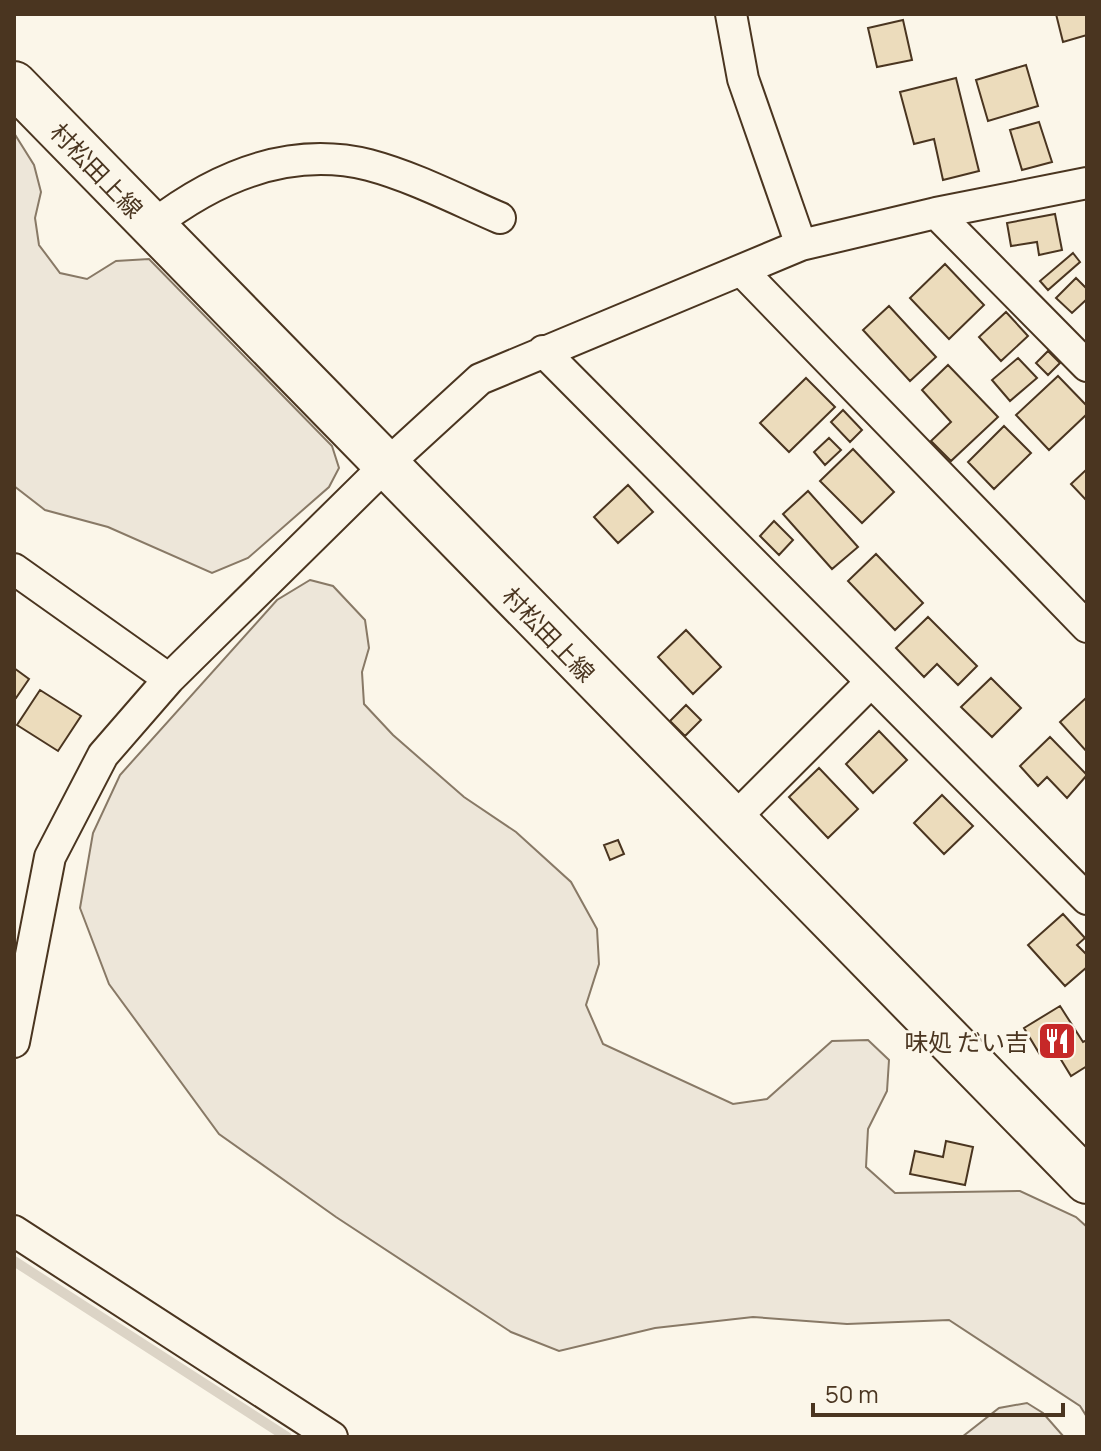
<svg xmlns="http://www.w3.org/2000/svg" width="1101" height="1451" font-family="Manrope,'Noto Sans JP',sans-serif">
  <rect width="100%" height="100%" fill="#fbf6e9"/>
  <path fill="#ede6d9" stroke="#887966" stroke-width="2" d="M14 133 34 165 41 192 35 218 39 245 60 273 87 279 116 261 149 259 332 446 339 468 329 487 248 558 212 573 108 527 45 510 14 486Z
    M310 580 333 586 365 620 369 648 362 672 364 704 393 735 464 797 516 832 571 882 597 929 599 964 586 1005 603 1044 733 1104 767 1099 832 1041 868 1040 889 1060 887 1091 868 1129 866 1167 895 1193 1020 1191 1076 1217 1087 1227V1417L1080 1406 949 1320 847 1324 753 1317 655 1328 559 1351 511 1332 336 1217 219 1134 109 984 80 908 93 833 120 775 277 600Z
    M1027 1403 1043 1413 1064 1437H962L999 1408Z"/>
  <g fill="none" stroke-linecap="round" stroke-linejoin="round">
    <path stroke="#dcd4c6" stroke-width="10" d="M14 1261 287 1437"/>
  </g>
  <path fill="#ecdcbc" stroke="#4a3520" stroke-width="2" d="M1056 14H1087V35L1063 42Z
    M903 20 912 60 877 67 868 28Z
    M1026 65 1038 106 988 121 976 80Z
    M956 78 979 171 943 180 934 139 914 144 900 92Z
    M1039 122 1052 162 1022 170 1010 130Z
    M1055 214 1062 250 1039 255 1037 242 1011 246 1007 223Z
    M1073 253 1080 262 1048 290 1040 281Z
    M945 264 984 305 949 339 910 298Z
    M1076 278 1087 289V299L1072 313 1056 298Z
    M889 306 936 357 910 381 863 330Z
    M1006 312 1028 336 1001 361 979 337Z
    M1048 351 1060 363 1048 375 1036 363Z
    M1018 358 1037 378 1010 401 992 380Z
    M948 365 998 417 951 461 931 441 951 422 922 390Z
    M1058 376 1087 406V414L1049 450 1016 415Z
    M806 378 835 407 789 452 760 423Z
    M843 410 862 430 850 442 831 422Z
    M1004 426 1031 453 994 489 968 462Z
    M829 438 841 450 825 465 814 452Z
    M853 449 894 492 862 523 820 481Z
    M1087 469V501L1071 484Z
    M628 485 653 512 618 543 594 517Z
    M808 491 858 547 832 569 783 514Z
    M774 521 793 540 779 555 760 536Z
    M876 554 923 603 895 630 848 581Z
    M928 617 977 666 958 685 937 664 924 677 896 648Z
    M686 630 721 667 693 694 658 657Z
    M14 668 29 679 16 698 14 697Z
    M991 678 1021 708 992 737 961 707Z
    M40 690 81 716 58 751 17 725Z
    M1087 697V752L1060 722Z
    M686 705 701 720 685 736 670 721Z
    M879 731 907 760 873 793 846 764Z
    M1050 737 1087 775 1067 798 1047 777 1038 786 1020 766Z
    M819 768 858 809 828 838 789 797Z
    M942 795 973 826 944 854 914 823Z
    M618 840 624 854 610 860 604 845Z
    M1063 914 1085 938 1077 945 1087 955V967L1065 986 1028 945Z
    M1060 1006 1083 1042 1087 1040V1066L1071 1076 1052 1045 1039 1053 1024 1028Z
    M946 1141 973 1147 965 1185 910 1174 915 1151 943 1157Z"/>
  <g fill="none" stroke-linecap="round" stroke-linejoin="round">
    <g stroke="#4a3520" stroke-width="34">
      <path id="street" d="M731 14 743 79 801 245
        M936 213 1087 366
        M152 226C214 178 288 145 369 165 414 177 458 200 500 218
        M743 272 1087 627
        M543 351 1087 899
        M14 569 169 679
        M732 821 871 682
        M14 1042 50 857 103 755 169 679 385 466 480 379 801 245 936 213 1087 183
        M14 1231 332 1437"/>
    </g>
    <g stroke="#4a3520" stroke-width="48">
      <path id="primary" d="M14 84 1087 1181"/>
    </g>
    <use href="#street" stroke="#fbf6e9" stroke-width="30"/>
    <use href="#primary" stroke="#fbf6e9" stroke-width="44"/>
  </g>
  <defs>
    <g id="restaurant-square" transform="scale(2)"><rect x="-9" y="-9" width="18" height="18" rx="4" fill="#c62828" stroke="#fbf6e9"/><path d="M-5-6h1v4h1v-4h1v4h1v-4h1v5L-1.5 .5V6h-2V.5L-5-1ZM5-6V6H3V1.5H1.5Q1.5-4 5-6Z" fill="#fff"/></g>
  </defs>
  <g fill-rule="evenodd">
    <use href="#restaurant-square" x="1057" y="1041"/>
  </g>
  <g text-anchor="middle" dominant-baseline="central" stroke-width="6" stroke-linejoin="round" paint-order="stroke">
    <g font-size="24" fill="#4a3520" stroke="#fbf6e9">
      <text transform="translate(97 170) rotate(46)">村松田上線</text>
      <text transform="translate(549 634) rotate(46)">村松田上線</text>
    </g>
    <g font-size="24" fill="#4a3520" stroke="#fbf6e9" text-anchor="end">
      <text x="1029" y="1041">味処 だい吉</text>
    </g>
  </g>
  <rect width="1101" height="1451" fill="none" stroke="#4a3520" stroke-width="32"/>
  <path d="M813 1403v12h250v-12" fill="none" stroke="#4a3520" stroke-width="4"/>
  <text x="825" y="1403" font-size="24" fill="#4a3520" stroke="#fbf6e9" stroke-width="6" paint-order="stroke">50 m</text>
</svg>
